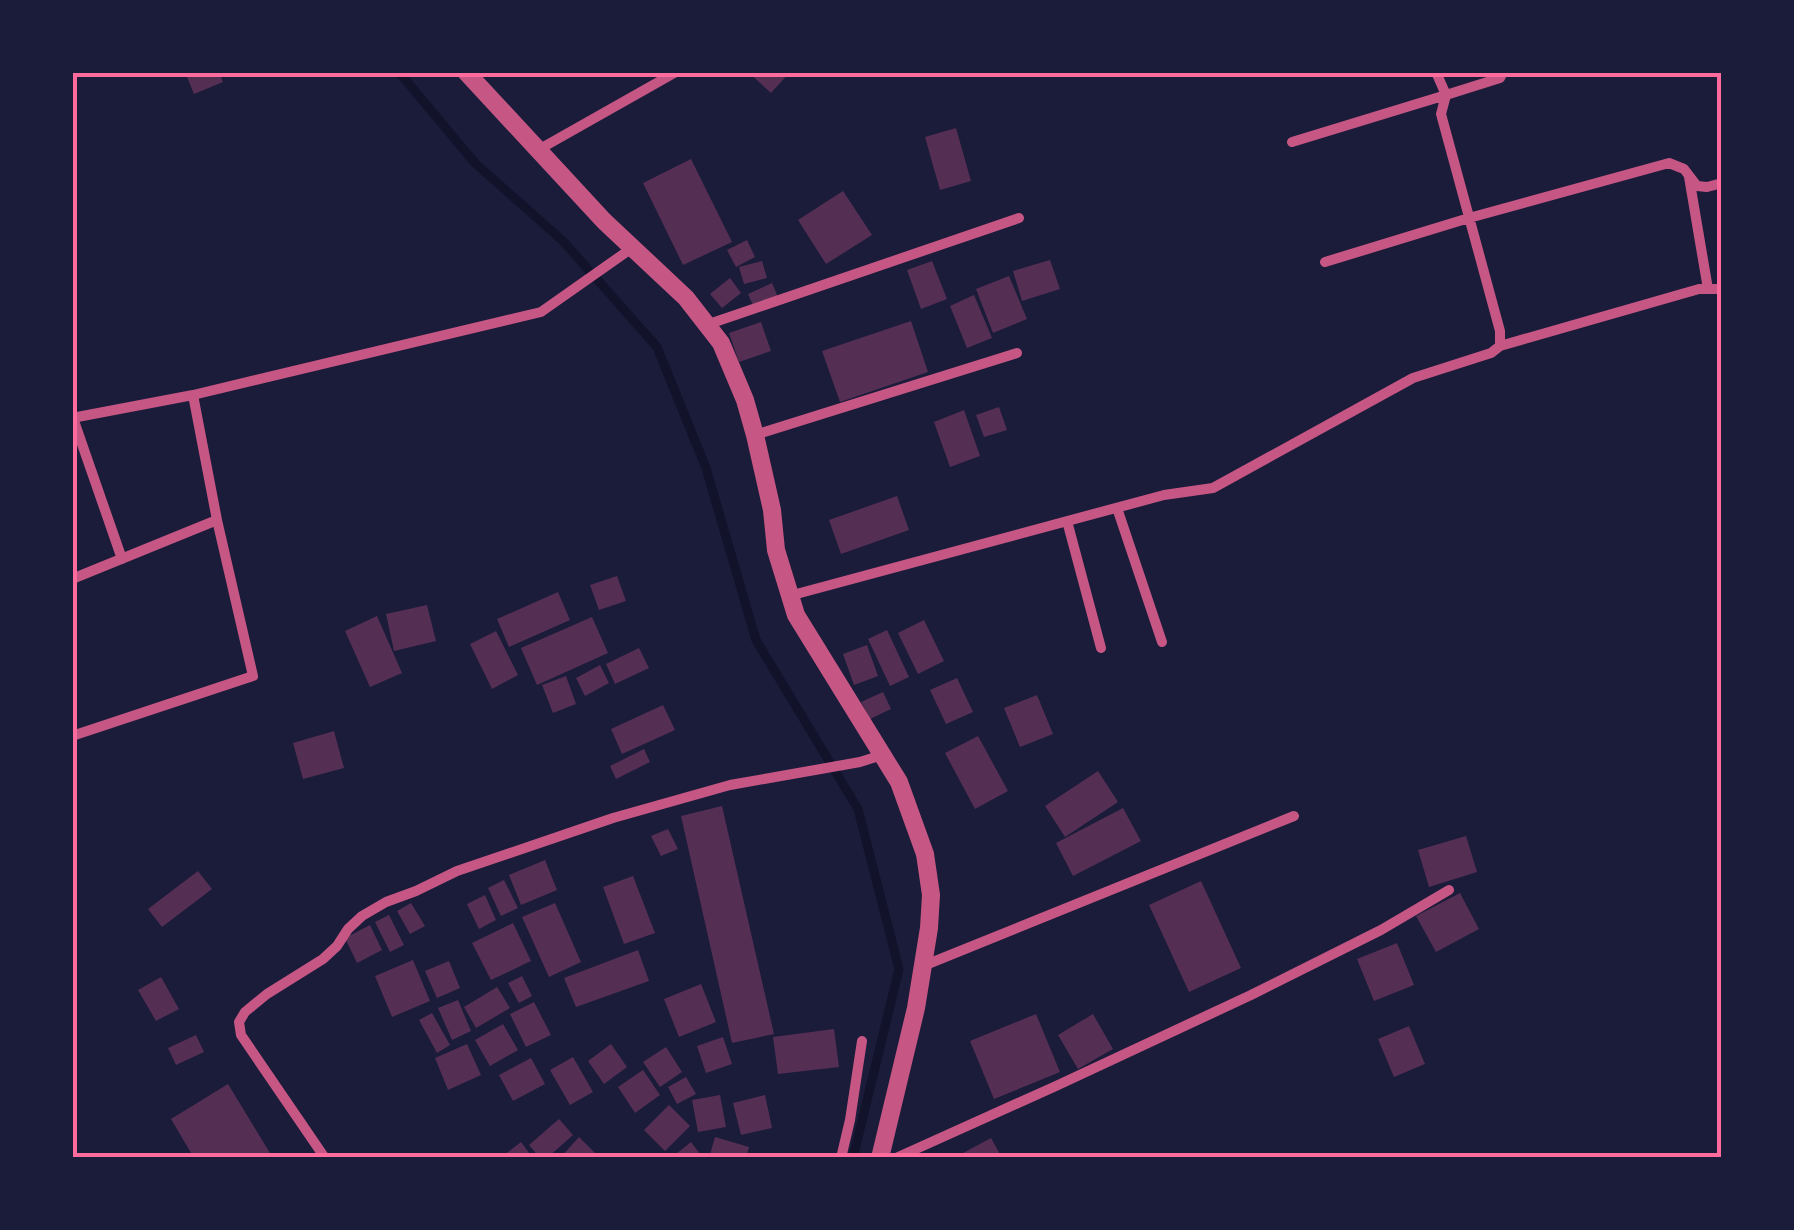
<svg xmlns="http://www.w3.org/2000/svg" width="1794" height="1230" font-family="Cabin,sans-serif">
  <rect width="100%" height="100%" fill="#1b1b3a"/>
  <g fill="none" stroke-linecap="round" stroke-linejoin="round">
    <path stroke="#12122b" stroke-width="9" d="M399 72 475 163 563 241 657 347 706 468 756 640 858 809 899 969 853 1158"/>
  </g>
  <path fill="#542f53" d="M185 72H219L223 82 194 94Z
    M748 72H790L771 93Z
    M956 128 971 181 940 190 925 137Z
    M691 159 732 242 683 265 643 183Z
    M843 191 872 235 826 264 798 220Z
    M747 240 755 257 736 267 727 250Z
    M1050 260 1060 289 1022 301 1013 271Z
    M762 261 767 278 744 284 739 267Z
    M932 261 947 299 921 309 907 270Z
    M1009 276 1027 319 993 333 976 289Z
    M730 278 741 293 722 308 710 294Z
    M772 283 778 297 754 308 748 294Z
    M974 295 992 338 967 348 950 306Z
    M911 321 928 372 840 402 822 351Z
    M761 322 771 351 739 362 729 333Z
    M999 407 1007 430 984 437 976 415Z
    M964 410 980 456 950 467 934 422Z
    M897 496 909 530 841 554 829 520Z
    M617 576 626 601 599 610 590 585Z
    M558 592 570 620 509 647 497 619Z
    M427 605 436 641 394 651 386 614Z
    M377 616 402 673 370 687 345 631Z
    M592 617 608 653 537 685 521 648Z
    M924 620 944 661 918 674 898 633Z
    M887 630 909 677 890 686 868 639Z
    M496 631 518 675 492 689 470 644Z
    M867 645 878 676 854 685 843 654Z
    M639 648 649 668 615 684 606 664Z
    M600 665 609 683 585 696 576 678Z
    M566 676 576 704 553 713 542 685Z
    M957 678 973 712 946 724 930 690Z
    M883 692 891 709 870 719 861 702Z
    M1037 695 1053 734 1020 747 1004 708Z
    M663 705 675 730 622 754 611 729Z
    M334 731 344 768 303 779 293 743Z
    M978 736 1008 791 975 809 945 753Z
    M644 749 650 762 616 779 610 766Z
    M1098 771 1118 802 1065 837 1045 806Z
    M722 806 774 1034 732 1043 681 816Z
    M1123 808 1141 841 1073 876 1056 843Z
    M668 829 678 849 661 856 651 836Z
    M1466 836 1477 872 1429 887 1418 850Z
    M545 860 557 890 521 905 509 875Z
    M198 871 212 889 162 927 148 909Z
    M633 876 655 933 624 944 603 887Z
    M504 880 518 908 501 916 488 888Z
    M1201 881 1241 968 1189 992 1149 905Z
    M1460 893 1479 929 1436 952 1416 916Z
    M485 895 496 920 479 929 467 904Z
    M411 903 425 926 410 934 397 911Z
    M555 903 581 962 549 977 522 917Z
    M389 915 404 945 390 952 375 922Z
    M513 923 531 961 491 980 472 943Z
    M370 925 382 950 357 963 345 938Z
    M1397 943 1414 985 1374 1001 1357 959Z
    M638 950 649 981 576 1007 564 978Z
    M413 960 430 1001 392 1017 375 976Z
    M449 961 460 988 437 998 425 971Z
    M522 976 532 996 519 1003 508 983Z
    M161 977 179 1009 156 1021 138 990Z
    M701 984 716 1022 679 1037 664 999Z
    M497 987 510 1008 476 1028 464 1007Z
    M458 1000 471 1031 452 1040 438 1008Z
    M534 1002 551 1035 526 1047 510 1014Z
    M432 1013 450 1045 437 1053 419 1020Z
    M1036 1014 1060 1072 994 1099 970 1041Z
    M1093 1014 1113 1049 1078 1069 1058 1035Z
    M503 1024 518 1050 490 1066 475 1040Z
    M1409 1026 1425 1064 1394 1077 1378 1039Z
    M834 1029 839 1067 778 1074 773 1037Z
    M196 1035 204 1052 176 1065 168 1048Z
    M723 1037 732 1064 706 1073 697 1046Z
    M467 1044 481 1075 448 1090 435 1058Z
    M611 1044 627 1067 604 1084 588 1061Z
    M666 1047 682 1072 660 1087 643 1062Z
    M573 1057 593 1092 570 1105 550 1070Z
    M531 1058 545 1084 513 1101 499 1075Z
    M643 1070 660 1095 635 1113 618 1087Z
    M686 1077 696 1094 677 1104 668 1087Z
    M228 1084 273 1158H194L171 1119Z
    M720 1095 726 1127 698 1132 692 1100Z
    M765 1095 772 1128 741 1135 733 1103Z
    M669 1105 690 1126 665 1151 644 1130Z
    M559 1119 573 1135 547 1158H540L529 1145Z
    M579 1137 596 1154 593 1158H560Z
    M715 1137 749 1147 746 1158H709Z
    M991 1138 1002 1158H966L963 1153Z
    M521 1142 533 1158H500Z
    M691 1142 703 1158H671Z"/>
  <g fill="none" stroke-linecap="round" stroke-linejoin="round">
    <path stroke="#c65784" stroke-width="10" d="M1292 142 1446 95 1436 72
      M538 150 676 72
      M1689 177 1708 289
      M1325 262 1469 218 1669 163 1684 169 1697 186 1707 187 1722 183
      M709 324 1019 218
      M1500 346 1699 289H1718L1722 291
      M72 418 193 395 541 312 632 248
      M73 418 122 559
      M755 435 1017 353
      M1117 508 1162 642
      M1067 521 1101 648
      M72 579 217 520
      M789 596 1164 495 1213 488 1413 378 1491 353 1500 346V331L1441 114 1446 95 1500 78 1503 72
      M72 736 253 676 217 520 193 395
      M923 966 1294 816
      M325 1158 241 1035 239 1022 245 1012 267 994 323 959 337 946 348 929 362 916 386 902 416 891 457 871 613 818 730 785 860 762 882 755
      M841 1158 850 1120 862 1041
      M896 1158 1056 1086 1251 995 1381 930 1449 890"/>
    <path stroke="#c65784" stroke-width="18" d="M466 72 604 221 686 298 721 343 745 400 755 435 772 510 776 550 796 615 899 782 925 854 931 895 929 928 916 1008 880 1158"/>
  </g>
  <rect width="1794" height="1230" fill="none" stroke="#1b1b3a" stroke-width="150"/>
  <rect x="75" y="75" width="1644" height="1080" fill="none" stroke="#ff6b9d" stroke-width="4"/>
</svg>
